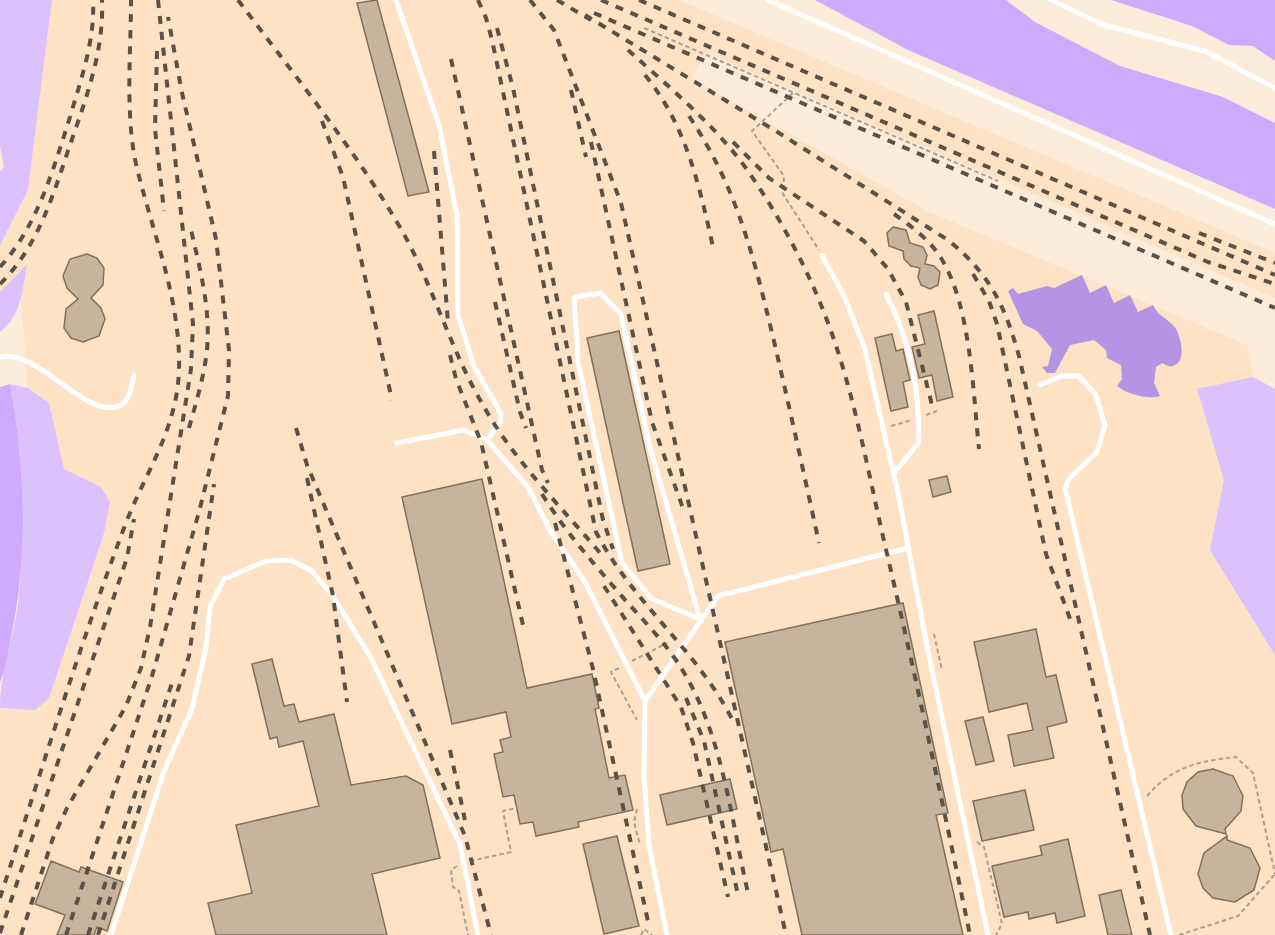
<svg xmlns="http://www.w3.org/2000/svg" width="1275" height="935" font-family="Spectral,serif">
  <rect width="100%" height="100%" fill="#fdecd9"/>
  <path fill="#fde2c5" d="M52 0H679L1275 253V298L705 52 692 79 931 213 1247 345 1275 491V935H0V708L8 709 84 591 104 533 89 481 64 469 49 403 28 388 21 300 27 265 0 292V245L28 190Z"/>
  <path fill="#dbc2fe" d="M0 0H52L28 190 0 245V171L4 167 0 146Z
    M27 264C23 288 21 317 0 332V292Z
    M1253 377 1275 389V655L1210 550 1224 480 1197 389Z
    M10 384 28 388 49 403 64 469 101 487 110 502 104 533 49 698 35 710 0 708C0 673 13 640 18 604 27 530 23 458 10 384Z"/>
  <path fill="#cfabfd" d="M815 0H1006L1035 22 1120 66 1223 97 1275 123V209L908 50Z
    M1111 0H1275V61L1253 46 1229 45 1192 26Z
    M10 384C25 469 29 553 11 637 8 652 6 668 0 682V387Z"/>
  <path fill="#b693e3" d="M1082 275 1090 293 1106 285 1114 303 1130 295 1138 312 1153 305C1158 317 1170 319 1176 329 1181 338 1186 360 1175 365 1170 368 1166 365 1162 363L1156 367 1154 383 1160 396C1148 400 1127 394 1117 386L1122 379 1121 365 1107 358 1106 350 1094 340 1070 345 1055 373H1047L1042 367 1048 366 1052 349 1037 331 1023 324 1008 291 1013 288 1018 294 1047 286 1054 288Z"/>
  <path fill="#c8b39d" stroke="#83705b" stroke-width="1.5" d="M377 0 429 192 408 196 357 3Z
    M893 227 906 230 910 243 923 247 927 255 925 264 934 266 940 272 938 285 930 289 921 285 918 277 920 268 911 266 904 259 903 251 889 246 887 233Z
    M87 254 97 258 104 268 103 285 91 298 101 308 105 319 99 336 83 342 71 338 64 328 66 309 78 299 67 288 63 276 70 259Z
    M934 311 953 397 937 401 932 375 919 378 912 347 925 344 918 315Z
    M619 331 670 564 638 571 587 338Z
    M892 334 896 351 903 349 910 380 903 382 908 407 891 411 875 338Z
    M947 476 951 492 933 497 929 480Z
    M482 479 527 688 592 674 599 708 595 709 609 778 625 775 633 810 578 822 579 827 536 836 533 822 520 824 514 795 503 797 494 754 503 752 500 740 511 737 506 712 452 724 402 497Z
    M903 603 948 813 936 815 963 935H802L783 849 771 852 725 642Z
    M1036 629 1046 677 1056 675 1067 722 1047 727 1054 758 1014 766 1008 735 1033 730 1027 703 989 712 974 642Z
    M272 659 284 706 294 704 299 722 334 714 351 785 406 776 423 785 440 858 372 874 387 935H216L208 903 252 893 236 825 319 806 303 741 279 747 277 737 270 739 252 664Z
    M983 717 994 761 976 765 965 721Z
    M1213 769 1233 776 1243 796 1241 811 1225 829 1226 834 1196 826 1183 809 1182 795 1187 782 1198 772Z
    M730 779 737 809 667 825 660 795Z
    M1025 790 1034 830 982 841 973 801Z
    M617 836 639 926 604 934 583 844Z
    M1227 836V840L1250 848 1260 868 1254 890 1235 902 1213 898 1203 888 1198 874 1204 853Z
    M1068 839 1085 916 1057 923 1055 913 1029 919 1028 912 1004 917 992 866 1042 855 1040 846Z
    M51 861 79 872 81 867 123 882 107 931 97 927 94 935H57L65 915 35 904Z
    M1121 890 1132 935H1108L1099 895Z"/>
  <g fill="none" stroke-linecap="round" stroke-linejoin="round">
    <path stroke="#ad9f90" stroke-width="2" stroke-dasharray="4.5 3" stroke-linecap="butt" d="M644 28 998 181
      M793 93 752 131 784 176 783 194 819 250
      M926 415 937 411
      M891 426 912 420
      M934 634 942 670
      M632 661 667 643
      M619 668 611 672 637 720
      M1147 796C1172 767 1198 761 1236 757L1253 773 1275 874
      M637 809 634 822 640 845
      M977 842 984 847 1002 924 996 935
      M470 861 511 852 503 811 517 808
      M457 866 451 870 453 887 459 891 468 935
      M641 935 644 929 652 935
      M1179 935 1238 916 1275 874"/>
    <path stroke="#fff" stroke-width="5" d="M396 0 439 125 457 215 458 315 474 366 501 414 500 423 487 440
      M768 0 1275 224
      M1051 0 1104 25 1205 51 1275 88
      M822 255 844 296 865 349 898 493 927 646 988 935
      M600 293 621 314 650 447 700 619 652 599 622 563 577 357C579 336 573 318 575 297Z
      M886 294C911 343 919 386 919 442L894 473
      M0 357C39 348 88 423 121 405 130 400 132 384 134 375
      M1040 385 1062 376H1079L1096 395 1105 426 1097 452 1070 478 1065 488 1171 935
      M397 443 464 430 487 440 528 487 551 532 585 582 645 701
      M111 935 164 771 192 709 206 647 210 607 224 579 266 561 291 560 312 571 333 596 371 658 460 844 478 935
      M667 935 649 845 644 777 645 701 718 596 908 548"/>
    <path stroke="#5c5147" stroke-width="4" stroke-dasharray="8 8" stroke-linecap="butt" d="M238 0C294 75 354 148 401 229 433 285 450 349 483 405 512 458 562 508 601 554
      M478 0 486 18 492 40 596 532C632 602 698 651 733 721
      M530 0 554 30 621 203 786 935
      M557 0 591 20
      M601 0 1208 262 1275 284
      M639 0 1275 275
      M594 13 1275 308
      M585 15 779 133 948 240C990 274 1005 306 1019 356L1150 935
      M497 28 513 88 603 520 613 549
      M628 50C669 87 716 126 748 171 782 220 811 275 831 331 857 404 870 483 888 558 917 683 944 809 970 935
      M157 51 155 129 164 211
      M451 59 542 470 548 483
      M645 75C686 125 699 184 713 247
      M571 90 586 157
      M689 116C737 188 753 254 773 337 789 405 804 474 819 543
      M322 121 343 177 392 400
      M591 142 652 422 684 511
      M733 142 769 178 864 241 888 269 906 302 933 409
      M434 151 448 322
      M894 214C911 226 930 240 941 258 971 306 973 393 979 449
      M1199 233 1275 263
      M0 267C38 225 53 170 70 117 81 79 95 41 93 0
      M973 274 989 301 997 324 1046 554 1072 624
      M0 284C39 246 54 192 71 142 87 96 104 50 102 0
      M495 302 520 412 526 428
      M450 355 456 379 481 442 523 625
      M189 428C196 403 204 377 207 350 211 307 199 266 190 225
      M296 428 307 465 465 836 491 935
      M307 478 333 596 347 702
      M542 494C566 533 596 566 626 601 646 623 668 646 683 671 723 737 731 819 748 893
      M555 523 593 669 649 926
      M604 586 681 707 693 743 728 897
      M686 698 704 741 738 895
      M450 750 465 820
      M0 898C40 775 78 650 124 528 144 474 177 431 179 370 181 299 152 232 136 164 125 113 131 52 131 0
      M0 933 127 558 134 519
      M21 935 53 838 67 808 126 706 141 668 150 627 191 369 193 324 158 0
      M66 935 152 676 199 512 228 396 229 350 216 239 182 93 168 17
      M88 935 174 677
      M98 935 189 656 214 484"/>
  </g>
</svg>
